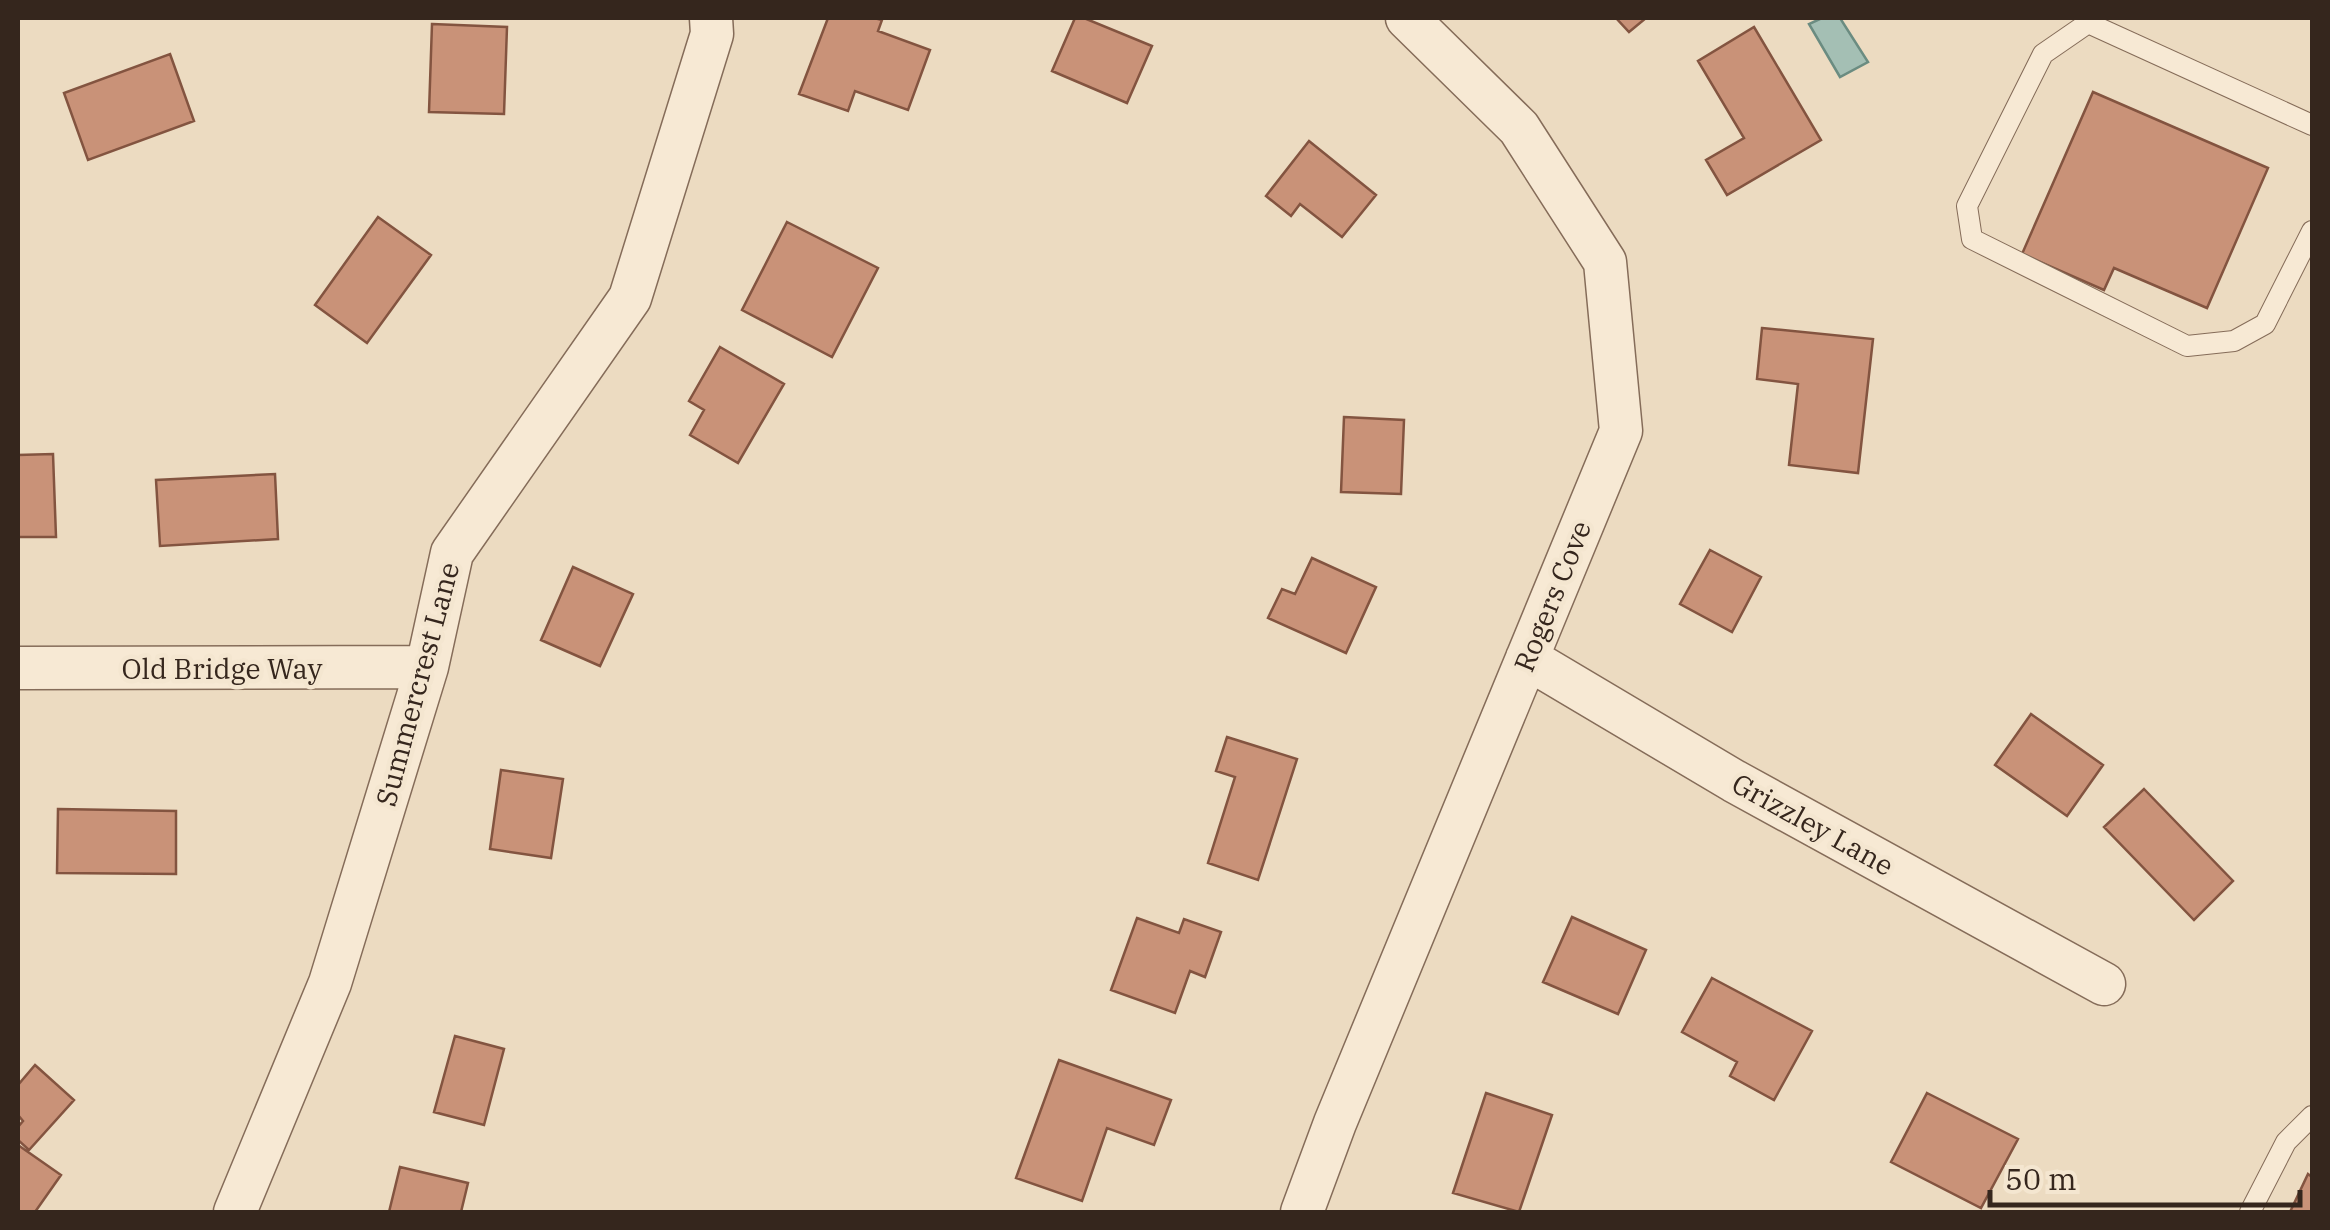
<svg xmlns="http://www.w3.org/2000/svg" width="2330" height="1230" font-family="'IBM Plex Serif',serif">
  <rect width="100%" height="100%" fill="#ecdbc1"/>
  <path fill="#a4bfb4" stroke="#6b8c81" stroke-width="2.5" d="M1822 18H1840L1868 62 1840 77 1809 24Z"/>
  <path fill="#c99278" stroke="#835440" stroke-width="2.5" d="M828 18H874L882 20 878 31 930 50 908 110 855 91 848 111 799 94Z
    M1075 18H1084L1152 46 1127 103 1052 71Z
    M1616 18H1646L1629 32Z
    M432 24 507 27 504 114 429 112Z
    M1754 27 1821 140 1727 195 1706 160 1744 138 1698 61Z
    M170 54 194 121 88 160 64 93Z
    M2093 92 2268 168 2207 308 2114 268 2104 290 2022 254Z
    M1309 141 1376 195 1342 237 1300 204 1291 216 1266 196Z
    M378 217 431 255 367 343 315 305Z
    M787 222 878 268 832 357 742 310Z
    M1762 328 1873 339 1858 473 1789 465 1798 384 1757 379Z
    M720 347 784 384 738 463 690 435 704 410 689 401Z
    M1344 417 1404 420 1401 494 1341 492Z
    M53 454 56 537H18V455Z
    M275 474 278 539 160 546 156 480Z
    M1710 550 1761 577 1732 632 1680 604Z
    M1312 558 1376 587 1346 653 1268 618 1282 589 1295 594Z
    M573 567 633 594 600 666 541 640Z
    M2031 714 2103 765 2067 816 1995 765Z
    M1227 737 1297 759 1258 880 1208 863 1235 777 1216 771Z
    M501 770 563 779 551 858 490 849Z
    M2144 789 2233 881 2194 920 2104 827Z
    M58 809 176 811V874L57 873Z
    M1572 917 1646 950 1618 1014 1543 982Z
    M1137 918 1179 933 1184 919 1221 932 1205 977 1190 971 1175 1013 1111 990Z
    M1712 978 1812 1031 1774 1100 1730 1076 1737 1062 1682 1032Z
    M455 1036 504 1049 484 1125 434 1112Z
    M1059 1060 1171 1100 1154 1145 1107 1128 1082 1201 1016 1178Z
    M35 1065 74 1100 29 1150 18 1140V1127L23 1121 18 1115V1085Z
    M1486 1093 1552 1115 1519 1212 1453 1193Z
    M1927 1093 2018 1139 1981 1208 1891 1162Z
    M18 1145 61 1175 35 1212H18Z
    M400 1167 468 1183 461 1212H389Z
    M2308 1174 2312 1177V1212H2290Z"/>
  <g fill="none" stroke-linecap="round" stroke-linejoin="round">
    <g stroke="#856c59" stroke-width="22">
      <path id="service" d="M2091 18 2088 23 2043 54 1967 206 1972 239 2187 346 2234 341 2265 324 2312 231
        M2088 23 2312 125
        M2250 1212 2286 1142 2312 1116"/>
    </g>
    <g stroke="#856c59" stroke-width="45">
      <path id="minor" d="M1527 658 1734 781 2104 984
        M18 668 427 667
        M235 1212 330 983 427 667 452 553 630 298 712 34 711 18
        M1302 1212 1335 1123 1621 431 1605 262 1519 128 1407 18"/>
    </g>
    <use href="#service" stroke="#f7e9d4" stroke-width="20"/>
    <use href="#minor" stroke="#f7e9d4" stroke-width="42"/>
  </g>
  <g text-anchor="middle" dominant-baseline="central" stroke-width="9" stroke-linejoin="round" paint-order="stroke">
    <g font-size="28" fill="#35261d" stroke="#f4e6d0">
      <text transform="translate(1552 596) rotate(-68)">Rogers Cove</text>
      <text x="222" y="668">Old Bridge Way</text>
      <text transform="translate(417 684) rotate(-75)">Summercrest Lane</text>
      <text transform="translate(1813 824) rotate(29)">Grizzley Lane</text>
    </g>
  </g>
  <rect width="2330" height="1230" fill="none" stroke="#35261d" stroke-width="40"/>
  <path d="M1990 1190v15h310v-15" fill="none" stroke="#35261d" stroke-width="5"/>
  <text x="2005" y="1190" font-size="30" fill="#35261d" stroke="#f4e6d0" stroke-width="8" paint-order="stroke">50 m</text>
</svg>
